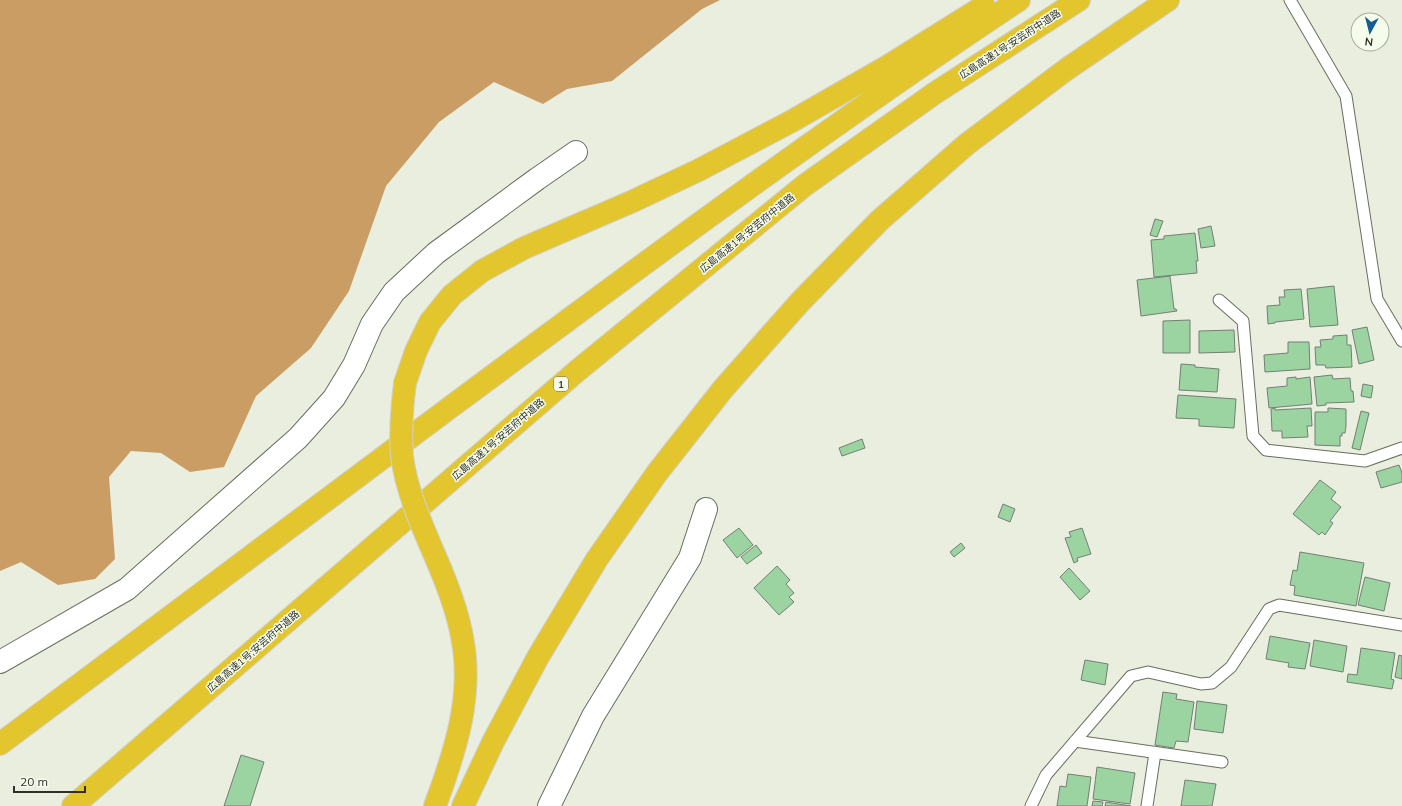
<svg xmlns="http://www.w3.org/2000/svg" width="1402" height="806" font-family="Mulish,'Noto Sans JP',sans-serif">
  <rect width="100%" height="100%" fill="#e9eede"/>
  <path fill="#c99d63" d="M0 0H720L702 9 612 81 567 89 543 104 494 82 439 122 386 186 349 291 311 348 256 396 224 467 190 472 161 453 131 451 109 477 115 559 95 579 58 585 21 562 0 571Z"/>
  <path fill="#9cd4a1" stroke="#737f74" d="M1155 219 1163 221 1157 237 1150 235Z
    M1211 226 1215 246 1201 248 1198 229Z
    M1195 233 1198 261H1196L1197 273 1154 277 1151 240 1164 239V236Z
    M1170 276 1174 309H1176L1177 311 1141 316 1137 280Z
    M1334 286 1338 325 1310 327 1307 289Z
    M1301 289 1304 319 1275 322V323L1268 324 1267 306 1280 305 1279 297H1285L1284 290Z
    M1190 320V353H1163V321Z
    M1367 327 1374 360 1359 364 1352 330Z
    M1234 330 1235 352 1199 353V331Z
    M1347 335V345H1351L1352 367 1326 368 1325 365H1316L1315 347H1321L1320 340 1333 339V336Z
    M1288 342H1309L1310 369 1265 372 1264 355 1288 353Z
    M1181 364 1195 365V367L1219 369 1217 392 1179 390Z
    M1332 375 1333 379 1350 378 1351 391H1353L1354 402 1326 403V405L1317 406 1314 377Z
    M1296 377V379L1310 377 1312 404 1269 408 1267 388 1287 386V378Z
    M1363 384 1373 386 1371 398 1361 396Z
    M1178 395 1236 399 1234 428 1199 426V419L1176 418Z
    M1275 408V410L1311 408 1312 426H1307L1308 437 1282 438V431H1272L1271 409Z
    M1328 408 1346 409V426L1345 433H1342V436H1340V446L1315 445V412H1328Z
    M1361 411 1369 413 1360 450 1352 448Z
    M862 439 865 448 842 456 839 448Z
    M1399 465 1402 473V482L1381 488 1376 472Z
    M1320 480 1336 492 1331 499 1341 507 1330 521 1333 523 1325 535 1322 532 1319 535 1293 514Z
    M1003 504 1015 509 1010 522 998 517Z
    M739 528 753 545 737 558 723 540Z
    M1082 528 1091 554 1077 558 1078 561 1074 563 1065 538 1071 537 1069 532Z
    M961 543 965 548 954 557 950 552Z
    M756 545 762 553 747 564 741 557Z
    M1300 552 1364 563 1356 606 1294 595 1295 586 1290 585 1293 570 1297 571Z
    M777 566 790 580 786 584 794 593 789 597 794 602 779 615 754 588Z
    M1069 568 1090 591 1080 600 1060 577Z
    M1365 577 1390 583 1384 611 1358 605Z
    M1270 636 1310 643 1305 669 1288 667 1289 663 1266 659Z
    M1314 640 1347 646 1343 672 1310 666Z
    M1361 648 1395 653 1391 679 1394 680 1392 689 1347 682 1348 674 1357 675Z
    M1399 655 1402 656V679L1395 677Z
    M1085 660 1108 664 1105 685 1081 680Z
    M1163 692 1177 694 1176 699 1194 702 1188 742 1176 741 1174 748 1155 745Z
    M1197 701 1227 705 1223 733 1194 729Z
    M241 755 264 762 250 806H224Z
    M1097 767 1135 773 1130 804 1093 799Z
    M1068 774 1091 777 1087 806H1057L1060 786 1066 787Z
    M1185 780 1216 784 1212 806H1181Z
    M1093 801 1103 802 1102 806H1092Z
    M1106 802 1131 806H1105Z"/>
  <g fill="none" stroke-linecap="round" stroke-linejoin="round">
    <g stroke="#696e60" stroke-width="13">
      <path id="service" d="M1290 0 1346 96 1377 299 1402 341
        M1219 300 1243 321 1253 436 1266 450 1365 461 1402 448
        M1075 741 1222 762
        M1031 806 1046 775 1131 676 1148 672 1201 684 1212 683 1231 667 1269 609 1279 605 1402 625
        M1147 806 1155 753"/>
    </g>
    <g stroke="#696e60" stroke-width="24">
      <path id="minor" d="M0 662 127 589 298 438 334 398 354 365 372 324 394 292 436 253 537 179 576 152
        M549 806 593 716 690 558 706 509"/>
    </g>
    <g stroke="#d1d1d0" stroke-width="24">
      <path id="motorway" d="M405 383 416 351 430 322 452 295 482 271 524 248 631 202 699 170 792 121 888 66 984 6
        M0 744C151 631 301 519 452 406 639 267 825 129 1019 0
        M73 806 577 371 805 185 935 93 1079 0
        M435 806C455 752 474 695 462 637 458 613 450 592 441 570
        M463 806 493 742 538 657 597 559 657 473 723 389 800 302 880 220 967 144 1067 69 1168 0"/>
    </g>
    <use href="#service" stroke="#fff" stroke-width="11"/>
    <use href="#minor" stroke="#fff" stroke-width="22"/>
    <use href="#motorway" stroke="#e3c62e" stroke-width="22"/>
    <g stroke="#d1d1d0" stroke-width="24" stroke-linecap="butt">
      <path id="motorway-bridge" d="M405 383C402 407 400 432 402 456 407 496 426 534 441 570"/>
    </g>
    <use href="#motorway-bridge" stroke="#e3c62e" stroke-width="22"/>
  </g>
  <g text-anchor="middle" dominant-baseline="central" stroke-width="3" stroke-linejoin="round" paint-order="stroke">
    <rect fill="#f6fcec" stroke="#6a6d64" stroke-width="1" x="554" y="377" width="14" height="14" rx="3"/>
    <g font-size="9" font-weight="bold" fill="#2e302a">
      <text x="561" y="384">1</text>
    </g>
    <g font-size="10" fill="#2e302a" stroke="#f6fcec">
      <text transform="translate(1010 44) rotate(-33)">広島高速1号;安芸府中道路</text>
      <text transform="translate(747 233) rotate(-39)">広島高速1号;安芸府中道路</text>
      <text transform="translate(498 439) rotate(-41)">広島高速1号;安芸府中道路</text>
      <text transform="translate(253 651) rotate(-41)">広島高速1号;安芸府中道路</text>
    </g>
  </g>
  <g transform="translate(1370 32) rotate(187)"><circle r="19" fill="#f6fcec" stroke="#a6aa9e"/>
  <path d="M0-3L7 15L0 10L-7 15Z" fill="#135d91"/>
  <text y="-6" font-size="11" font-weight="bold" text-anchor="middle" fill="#2e302a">N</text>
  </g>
  <path d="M14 786v6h71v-6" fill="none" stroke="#2e302a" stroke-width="2"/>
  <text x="20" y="786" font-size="12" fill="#2e302a" stroke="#f6fcec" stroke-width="3" paint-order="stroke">20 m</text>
</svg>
